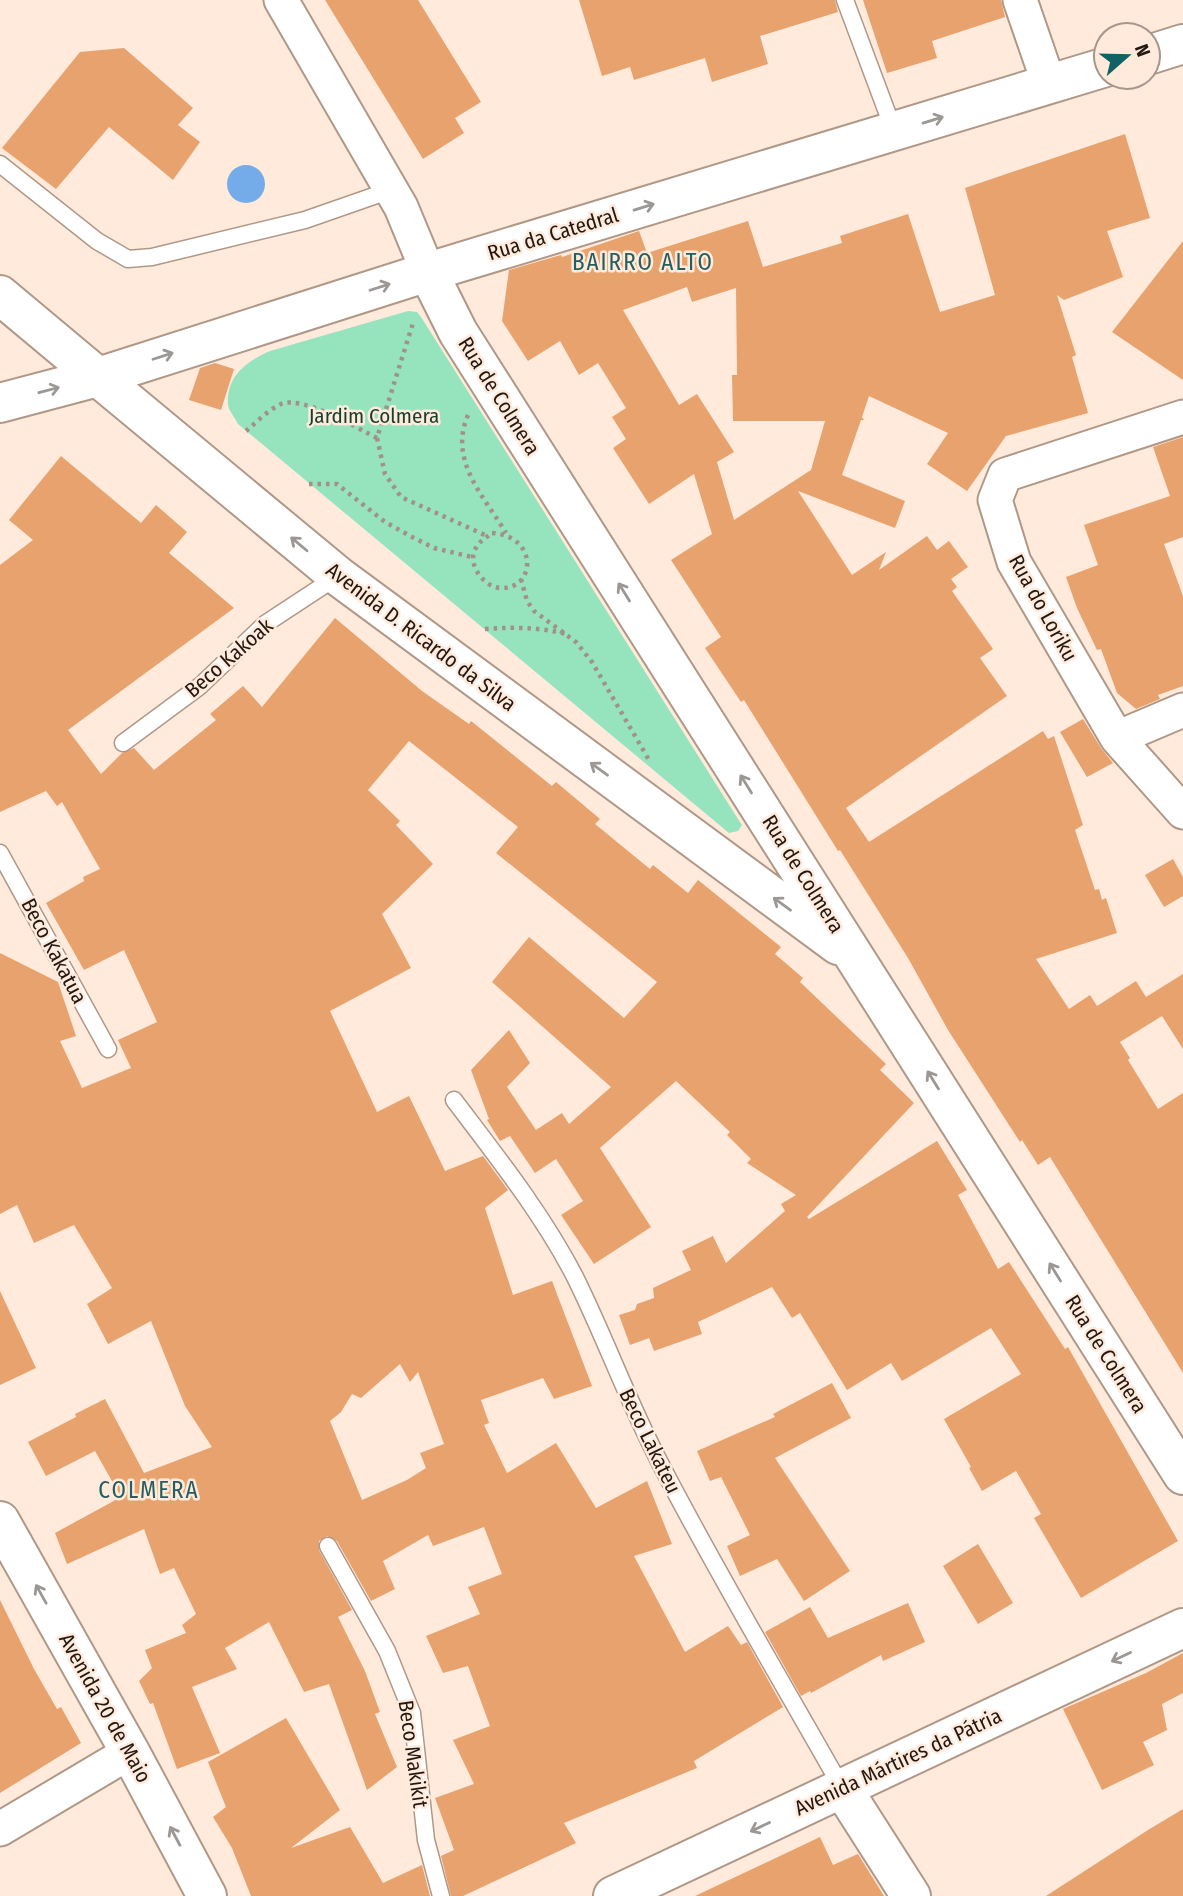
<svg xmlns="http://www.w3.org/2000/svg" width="1183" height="1896" font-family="'Fira Sans Condensed',sans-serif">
  <rect width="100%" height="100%" fill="#ffeadc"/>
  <path fill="#95e4be" d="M408 311 417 312 421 317 738 819 742 825 738 831 729 833 238 424C235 418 229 411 228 405 226 376 247 361 270 351Z"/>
  <path fill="#74acea" d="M227 184a19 19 0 1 1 38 0a19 19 0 1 1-38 0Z"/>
  <path fill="#e8a26d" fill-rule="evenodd" d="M325 0H418L481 102 455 118 464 133 423 159Z
    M579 0H835L838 12 760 36 768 64 712 82 705 58 634 80 630 67 602 76Z
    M863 0H1001L1005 17 932 41 937 58 887 73Z
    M124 48 193 108 178 125 200 142 173 180 109 127 56 189 2 148 80 52Z
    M1125 134 1150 218 1107 231 1123 277 1064 300 1057 295 1076 355 1072 357 1088 413 1006 436 967 491 927 464 948 433 869 396 862 417 864 420H861L842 475 905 501 895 528 798 491 852 575 886 552 879 570 927 536 937 550 949 541 968 567 951 579 957 587 952 591 993 649 980 658 1007 696 846 808 869 842 1043 731 1048 739 1054 736 1083 825 1075 830 1095 890 1099 889 1102 900 1106 898 1117 933 1036 959 1069 1009 1090 995 1097 1006 1136 981 1146 997 1183 974V1049L1162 1016 1120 1042 1130 1058 1128 1060 1158 1109 1183 1093V1373L1050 1157 1038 1165 1022 1140 1020 1142 948 1030 908 958 840 850 838 851 744 700 741 702 705 648 721 637 671 560 712 534 694 474 649 504 613 448 626 439 612 417 626 408 598 363 579 375 560 341 528 361 502 321 509 270 561 255 562 257 639 231 647 253 748 221 763 267 842 243 840 236 908 214 940 312 995 295 965 188ZM687 287 692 302 736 288 737 375H732L733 421H825L811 470 734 520 717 462 734 452 697 394 679 405 623 310Z
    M1183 241V380L1112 332Z
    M215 363 234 369 221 410 189 400 200 368Z
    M1183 437V537L1164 544 1183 596V686L1158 695 1160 699 1136 709 1117 693 1101 649 1097 650 1077 608 1066 577 1098 565 1084 525 1170 496 1153 447Z
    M61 456 141 523 156 505 187 532 169 553 234 608 68 730 101 774 122 753 134 748 154 770 216 720 210 714 243 686 262 707 335 618 422 691 469 724 471 721 552 786 556 782 600 819 595 824 650 869 653 865 688 893 698 880 781 947 775 954 803 978 800 982 886 1064 880 1070 914 1103 807 1217 809 1219 937 1141 967 1190 958 1195 998 1269 1009 1262 1065 1349 1068 1347 1178 1541 1081 1598 1034 1518 1041 1514 1016 1471 982 1491 969 1468 971 1467 944 1419 1021 1374 991 1328 902 1381 891 1363 847 1390 800 1313 792 1318 772 1287 698 1322 702 1334 654 1351 649 1338 630 1345 619 1315 635 1310 637 1304 654 1298 653 1288 691 1270 682 1251 713 1236 726 1263 785 1211 781 1204 796 1195 747 1163 751 1159 727 1135 730 1132 676 1081 600 1148 651 1227 594 1264 561 1215 583 1201 556 1159 535 1173 510 1136 500 1141 487 1120 489 1119 471 1070 509 1030 530 1063 507 1087 536 1130 562 1113 569 1124 611 1087 492 982 529 937 624 1018 657 982 496 853 518 827 409 741 368 790 400 821 396 825 433 864 382 914 411 968 330 1011 377 1112 409 1096 445 1171 483 1156 508 1190 485 1208 513 1295 552 1281 592 1386 554 1399 543 1378 481 1400 489 1423 484 1425 507 1473 556 1443 596 1508 647 1481 672 1544 634 1556 685 1652 728 1626 741 1645 747 1642 783 1707 694 1761 697 1768 564 1823 576 1843 463 1896H451L441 1856 454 1850 435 1798 474 1784 453 1740 490 1726 468 1666 443 1673 426 1636 480 1614 468 1587 502 1574 484 1527 433 1546 428 1535 383 1561 395 1589 371 1601 337 1541 327 1536 319 1541V1550L352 1610 338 1617 365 1671 380 1712 375 1714 397 1767 367 1790 329 1684 304 1692 269 1622 225 1648 237 1669 192 1687 220 1753 177 1769 153 1703 150 1704 139 1681 152 1668 145 1650 186 1633 182 1625 196 1614 174 1568 160 1574 144 1529 67 1564 55 1533 121 1497 95 1451 46 1476 28 1442 76 1417 75 1414 105 1399 144 1473 212 1447 185 1406 151 1321 108 1344 87 1304 112 1288 74 1225 34 1243 17 1205 0 1214V953L58 982 76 1036 60 1041 82 1088 131 1068 118 1040 157 1022 124 950 84 970 46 903 84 881 83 877 100 869 62 802 57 806 46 791 0 812V565L33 540 9 520ZM400 1364 410 1382 418 1372 444 1444 420 1453 426 1468 407 1480 362 1500 330 1421 341 1412 352 1394 361 1398Z
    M1083 719 1101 748 1113 763 1087 777 1060 732Z
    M1173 859 1183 877V896L1164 907 1145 875Z
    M0 1291 36 1368 0 1385Z
    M832 1383 851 1418 775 1458 850 1571 804 1601 777 1559 740 1576 727 1546 750 1535 721 1477 710 1481 697 1451 775 1417 773 1414Z
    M978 1544 1013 1603 978 1624 943 1566Z
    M0 1600 34 1669 57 1709 61 1707 81 1743 0 1793Z
    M908 1603 925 1642 883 1661 881 1655 811 1693 810 1691 801 1696 765 1632 810 1607 828 1638Z
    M1183 1653V1693L1162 1704 1167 1730 1143 1742 1154 1765 1102 1790 1063 1709 1146 1673Z
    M286 1718 340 1810 291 1848 350 1827 383 1883 422 1865 430 1896H251L232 1848 213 1817 226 1807 208 1762Z
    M1183 1809V1896H1046L1148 1830Z
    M820 1837 833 1865 858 1854 884 1896H695Z"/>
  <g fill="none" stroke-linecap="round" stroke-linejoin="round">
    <g stroke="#b09887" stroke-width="19">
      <path id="service" d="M845 0 894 131
        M0 164 97 241 128 259 152 257 305 220 391 190
        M123 743 200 686 265 624 338 576
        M0 853 108 1049
        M454 1100C497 1157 541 1212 574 1275 605 1337 628 1402 660 1463 717 1573 781 1680 842 1788
        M328 1546 387 1651 412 1713 426 1840 441 1896"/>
    </g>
    <g stroke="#b09887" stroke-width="37">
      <path id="minor" d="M281 0 401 207 428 272
        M1020 0 1049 84
        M1183 417 1005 475 995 500 1014 562 1117 738 1183 812
        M1117 738 1183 710
        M0 1829 130 1752"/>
    </g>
    <g stroke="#b09887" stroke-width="42">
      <path id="tertiary" d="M428 272 458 332 1183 1475
        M98 377 338 576 838 945
        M842 1788 911 1896"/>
    </g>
    <g stroke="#b09887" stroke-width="42">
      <path id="secondary" d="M0 295 98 377
        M613 1896 1183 1628"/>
    </g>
    <g stroke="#b09887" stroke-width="42">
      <path id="primary" d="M1148 55 1183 44
        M0 403 98 377 428 272 1106 67
        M0 1521 130 1752 207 1896"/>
    </g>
    <path stroke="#a19186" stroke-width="4.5" stroke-dasharray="3.5 5" stroke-linecap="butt" d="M468 415C448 461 484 496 506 533
      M246 431C257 422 268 410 281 404 302 395 357 428 377 438L413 323
      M377 438 385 474 401 497 487 536
      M309 484H337L385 522 412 537 434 548 472 557
      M492 533C539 536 536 590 500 588 485 587 469 567 474 552 478 542 484 539 492 533Z
      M521 579 527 601 534 611 576 642 592 662 649 760
      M485 629C514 627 538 627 566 634"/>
    <use href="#service" stroke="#fff" stroke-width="16"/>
    <use href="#minor" stroke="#fff" stroke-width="33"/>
    <use href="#tertiary" stroke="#fff" stroke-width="38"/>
    <use href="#secondary" stroke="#fff" stroke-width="38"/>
    <use href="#primary" stroke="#fff" stroke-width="38"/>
  </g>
  <defs><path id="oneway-shaft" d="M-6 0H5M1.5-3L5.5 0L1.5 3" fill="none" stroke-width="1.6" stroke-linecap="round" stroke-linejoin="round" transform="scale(1.75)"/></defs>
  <g stroke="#9b9794">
    <use href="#oneway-shaft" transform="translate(933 120) rotate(-17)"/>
    <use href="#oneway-shaft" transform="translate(644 207) rotate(-17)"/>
    <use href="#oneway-shaft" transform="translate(380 287) rotate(-18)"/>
    <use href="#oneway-shaft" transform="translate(163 356) rotate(-18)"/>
    <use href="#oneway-shaft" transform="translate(49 390) rotate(-15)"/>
    <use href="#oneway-shaft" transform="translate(299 544) rotate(-140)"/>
    <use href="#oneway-shaft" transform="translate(624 592) rotate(-122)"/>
    <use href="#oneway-shaft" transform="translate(599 769) rotate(-144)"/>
    <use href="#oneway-shaft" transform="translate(746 784) rotate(-122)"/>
    <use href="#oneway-shaft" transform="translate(782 904) rotate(-144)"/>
    <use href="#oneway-shaft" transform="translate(933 1080) rotate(-122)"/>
    <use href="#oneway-shaft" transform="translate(1055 1272) rotate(-122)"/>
    <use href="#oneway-shaft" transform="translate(41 1594) rotate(-119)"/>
    <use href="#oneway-shaft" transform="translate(1121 1657) rotate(155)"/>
    <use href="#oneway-shaft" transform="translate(760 1827) rotate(155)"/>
    <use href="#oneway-shaft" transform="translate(175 1836) rotate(-118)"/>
  </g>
  <g text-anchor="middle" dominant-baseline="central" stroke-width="5" stroke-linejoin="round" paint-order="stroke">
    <g font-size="21" fill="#211811" stroke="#ffeadc">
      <text transform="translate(553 234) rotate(-17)">Rua da Catedral</text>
      <text transform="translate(499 396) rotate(58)">Rua de Colmera</text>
      <text transform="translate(1043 608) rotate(61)">Rua do Loriku</text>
      <text transform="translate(421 637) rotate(37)">Avenida D. Ricardo da Silva</text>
      <text transform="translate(229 658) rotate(-41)">Beco Kakoak</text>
      <text transform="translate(803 874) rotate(58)">Rua de Colmera</text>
      <text transform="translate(54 951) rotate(62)">Beco Kakatua</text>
      <text transform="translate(1106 1354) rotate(58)">Rua de Colmera</text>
      <text transform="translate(650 1441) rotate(64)">Beco Lakateu</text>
      <text transform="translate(105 1708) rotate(61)">Avenida 20 de Maio</text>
      <text transform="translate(413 1754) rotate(82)">Beco Makikit</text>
      <text transform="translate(898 1762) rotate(-25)">Avenida Mártires da Pátria</text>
    </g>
    <g font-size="21" fill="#173f2d" stroke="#ffeadc">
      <text x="374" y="416">Jardim Colmera</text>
    </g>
    <g font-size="23" letter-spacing="2" fill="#245e5f" stroke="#ffeadc">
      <text x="643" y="262">BAIRRO ALTO</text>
      <text x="149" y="1490">COLMERA</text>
    </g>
  </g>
  <g transform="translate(1127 56) rotate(70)"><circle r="33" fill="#ffeadc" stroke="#a6968b" stroke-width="2"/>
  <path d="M0-5L12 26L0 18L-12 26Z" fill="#116264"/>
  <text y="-10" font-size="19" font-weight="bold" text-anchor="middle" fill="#211811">N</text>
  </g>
</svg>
